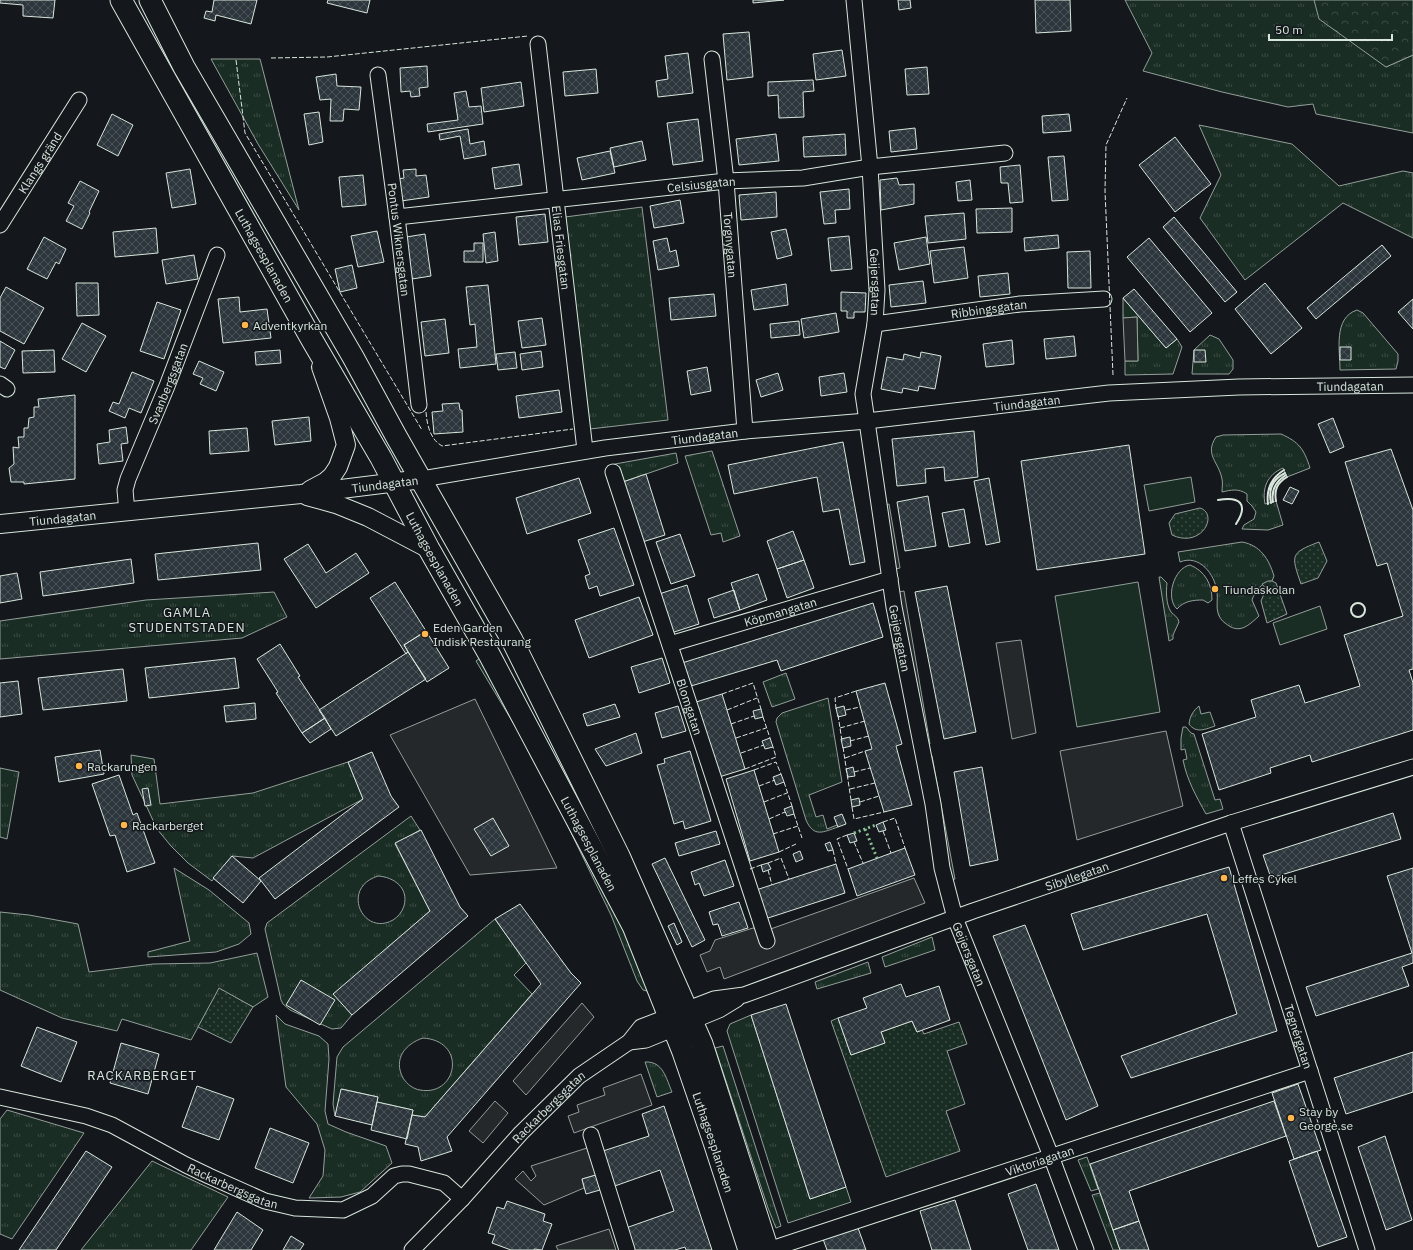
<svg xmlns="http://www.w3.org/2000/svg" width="1413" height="1250" font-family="'IBM Plex Sans',sans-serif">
  <defs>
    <pattern id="grass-tufts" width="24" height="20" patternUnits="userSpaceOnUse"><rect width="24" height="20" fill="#1a2d24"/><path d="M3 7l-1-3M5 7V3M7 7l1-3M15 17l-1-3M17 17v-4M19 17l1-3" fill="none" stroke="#3b4b43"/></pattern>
    <pattern id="forest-crowns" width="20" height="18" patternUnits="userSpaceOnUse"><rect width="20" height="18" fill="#1a2d24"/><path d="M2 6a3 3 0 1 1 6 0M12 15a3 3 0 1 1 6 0" fill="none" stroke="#3b4b43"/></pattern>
    <pattern id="park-dots" width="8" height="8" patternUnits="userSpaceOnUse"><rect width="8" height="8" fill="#1a2d24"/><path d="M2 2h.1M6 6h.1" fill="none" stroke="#3b4b43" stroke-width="1.8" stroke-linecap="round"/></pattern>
    <pattern id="building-cross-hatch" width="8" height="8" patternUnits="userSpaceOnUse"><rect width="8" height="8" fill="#2c363c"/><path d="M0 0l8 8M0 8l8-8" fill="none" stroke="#4a5358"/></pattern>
  </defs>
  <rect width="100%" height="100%" fill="#14181c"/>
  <path fill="url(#grass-tufts)" stroke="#939e99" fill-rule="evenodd" d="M1125 0H1314L1386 67 1413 55V133L1316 114 1313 104 1288 107 1222 92 1143 71 1152 53Z
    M211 59H260L299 210 258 144Z
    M1199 125 1292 144 1339 186 1403 171 1413 173V238L1343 203 1245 280 1200 218 1221 175Z
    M642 207 668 420 590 429 565 217Z
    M1123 298 1166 348 1177 339 1182 347 1173 374 1125 375V361H1138L1137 317 1123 318Z
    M1357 310 1363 313 1398 354V361L1396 369 1340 370C1340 350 1333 318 1357 310Z
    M1210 335 1219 339 1233 360V369L1229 374H1192L1194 350Z
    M1281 434C1299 442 1304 449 1310 468L1287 477 1283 468C1267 475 1262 488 1265 504L1276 501 1283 525 1268 530 1242 529 1244 525 1254 519 1256 512 1252 506 1247 501V494C1238 488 1231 490 1222 492 1222 487 1223 483 1222 479 1219 462 1204 455 1216 437L1223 435Z
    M712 451 740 536 723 542 721 533 711 535 685 456Z
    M676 453 678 463 620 483 615 464Z
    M1242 542C1260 545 1269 559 1274 576L1272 581C1262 582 1255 591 1252 600L1259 616C1248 626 1239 635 1225 623 1222 621 1219 617 1218 613 1216 607 1218 599 1217 592 1215 574 1199 554 1180 562L1178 552Z
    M1190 565C1205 571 1212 584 1212 600L1208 603 1203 600C1193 600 1184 601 1177 609 1165 598 1174 568 1190 565Z
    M1159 577H1161L1167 583C1166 592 1166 604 1171 612 1174 615 1178 617 1179 622L1173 635V639L1169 641Z
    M274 592 287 617 242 638 0 659V621L146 600Z
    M483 656 615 908 650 990 647 991 643 990 637 981 611 915 560 810 518 731 476 661Z
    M786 673 795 699 772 707 763 682Z
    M828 698 842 782 809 795 816 817 823 815 827 829 837 825 838 827C823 832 814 838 806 820L776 722 777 718 782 713Z
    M1199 706 1201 714 1210 712 1215 726C1206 729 1196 734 1189 724 1190 716 1193 711 1199 706Z
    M1183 727H1186L1191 733 1194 734 1215 800 1220 799 1223 809 1206 814C1196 796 1187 780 1183 760L1187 759 1185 749 1181 750V738Z
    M131 755 154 759 160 804 253 793 348 762 363 799 253 858 232 856 214 878 212 881 188 863 171 846 157 829 132 775Z
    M0 768 19 772 7 839 0 837Z
    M411 816 420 830 395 844 430 911 334 994 352 1015 341 1028 332 1029 290 1010 283 1004 281 1000 265 929 267 923ZM378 876C394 877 409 888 404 906 402 912 398 917 393 920 363 937 340 888 378 876Z
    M174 868 209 890 249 923 251 934 239 944 216 952 148 957V952L190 941Z
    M0 912 29 915 78 924 89 972 153 964 210 963 257 953 268 997 253 1007 219 989 191 1040 122 1019 117 1031 62 1018 0 990Z
    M495 919 526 963 514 975 532 994 425 1117 412 1115 413 1110 377 1102 378 1097 342 1089 335 1116 333 1104 337 1057 343 1047ZM423 1038C468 1041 457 1097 420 1090 413 1089 407 1084 403 1078 393 1059 405 1044 423 1038Z
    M932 937 935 950 885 967 882 957Z
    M868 962 871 973 817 989 815 982Z
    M276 1015 285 1024 319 1036 328 1044 329 1059 325 1111 328 1124 346 1132 386 1146 392 1163 360 1192 341 1197 309 1198 323 1176 325 1150 317 1124 286 1087Z
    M751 1015 810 1199 846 1187 851 1202 788 1223 727 1031 730 1024Z
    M723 1046 781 1226 776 1228 768 1208 715 1048Z
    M645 1062C663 1061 666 1078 672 1092L657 1097Z
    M7 1110 84 1133 12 1239 0 1234V1119Z
    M1087 1157 1098 1189 1091 1191 1078 1160Z
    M152 1161 228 1197 191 1250H81Z
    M1100 1193 1120 1250H1113L1092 1195Z"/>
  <path fill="url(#forest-crowns)" stroke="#939e99" d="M1314 0H1413V55L1386 67 1319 19Z"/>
  <path fill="url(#park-dots)" stroke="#939e99" d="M1200 508C1219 514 1202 549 1172 535L1169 523 1175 514Z
    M1319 542 1327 561 1318 578 1301 584C1291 555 1290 553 1319 542Z
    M1268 581H1272L1276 583 1287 614 1267 623 1261 601 1266 589 1262 584Z
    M219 988 253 1007 231 1043 198 1027Z
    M838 1018 851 1055 885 1043 881 1032 912 1021 917 1032 922 1030 924 1034 959 1022 967 1044 947 1051 965 1104 946 1111 960 1151 886 1177 831 1021Z"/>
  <path fill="#1a2d24" stroke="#939e99" d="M1191 477 1195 502 1149 511 1144 485Z
    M1138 582 1160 712 1077 727 1055 596Z
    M1320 606 1327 629 1280 645 1273 623Z"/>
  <path fill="#24282b" stroke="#939e99" d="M1137 317 1138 361H1125L1123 318Z
    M889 504 900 568 895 569 884 505Z
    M904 591 930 744 925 745 899 592Z
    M1021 640 1036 733 1012 739 996 643Z
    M475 699 557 868 470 875 390 735Z
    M1166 731 1183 806 1077 840 1060 751Z
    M932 756 955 879 950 880 927 757Z
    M914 878 925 903 724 979 720 967 707 972 700 955 710 951 715 940 753 928 765 931Z
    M582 1003 594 1017 526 1095 513 1081Z
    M641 1074 652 1105 574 1133 568 1116 579 1112 577 1105 605 1095 603 1088Z
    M495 1101 508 1113 483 1143 469 1131Z
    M587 1148 596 1175 582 1179 584 1188 544 1205 515 1179 523 1171 531 1181 536 1176 531 1166Z
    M609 1229 616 1250H558L556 1246Z"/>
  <path fill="url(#building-cross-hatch)" stroke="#d8e6dc" d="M0 0H55L53 18 23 16V5L0 3Z
    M214 0H257L251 24 216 15 215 21 204 18 206 11 212 12Z
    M328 0H370L367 13 327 3Z
    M753 0H784L753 3Z
    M898 0H910L911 8 899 10Z
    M1035 0H1070L1071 31 1036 33Z
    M749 32 753 77 727 80 723 34Z
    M842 50 846 76 816 80 813 54Z
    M688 53 693 93 658 97 656 81 668 79 665 56Z
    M427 66 428 87 419 88 420 96 411 97 410 91 401 92 400 68Z
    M927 67 929 94 907 95 905 69Z
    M596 69 598 93 565 96 563 72Z
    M336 74 337 86 361 87 359 110 344 109 343 121H330L331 99 320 100 316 77Z
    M813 80 814 91 803 92 804 117 779 118 778 95 768 96V82Z
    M521 82 524 106 484 112 481 88Z
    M466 91 469 107 481 106 483 124 428 132 427 124 458 120 454 93Z
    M319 112 323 142 309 145 304 114Z
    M112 114 133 125 118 156 97 145Z
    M1069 114 1071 131 1043 133 1042 116Z
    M698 119 703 161 673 165 667 123Z
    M915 128 917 149 891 152 889 131Z
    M468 129 470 144 484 141 486 155 464 159 460 136 440 140 439 134Z
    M776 134 779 161 739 165 736 139Z
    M845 134 846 155 804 157 803 137Z
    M1175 137 1211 184 1175 212 1139 165Z
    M642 141 646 160 614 167 610 148Z
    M610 151 615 173 582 180 577 158Z
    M1064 156 1068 200 1052 201 1048 157Z
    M519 164 522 185 495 189 492 168Z
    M1020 165 1023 202 1010 203 1008 183H1001L1000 167Z
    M190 169 196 204 172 208 166 173Z
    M416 169V176L426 175 429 197 401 201 398 179 404 178 403 170Z
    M363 175 366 205 342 207 339 177Z
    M897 178 899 185 914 184V204L881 210 880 180Z
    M970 180 972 200 958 201 956 182Z
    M80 181 99 191 89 212 90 213 82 229 66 221 74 206 68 203Z
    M849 189 850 209 835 210 836 223 824 224 820 192Z
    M776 192 777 217 741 220 739 195Z
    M680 200 684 223 654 228 650 206Z
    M1012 208V232L977 233 976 209Z
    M964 213 966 239 928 243 925 216Z
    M545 214 548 242 519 245 516 217Z
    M1174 217 1237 292 1225 302 1163 227Z
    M156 228 158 253 115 257 113 232Z
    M786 229 792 255 777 259 771 232Z
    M377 231 384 262 358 267 351 236Z
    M495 232 498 261 486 263 483 234Z
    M425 234 431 276 412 279 406 237Z
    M1058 235 1059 248 1025 251 1024 238Z
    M849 236 852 269 831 271 828 238Z
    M44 237 66 249 59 264 56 262 47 279 27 269Z
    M926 237 930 264 899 270 894 243Z
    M667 238 670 252 676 250 679 266 658 270 653 241Z
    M1149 238 1212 313 1190 332 1127 257Z
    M474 243H483V262H464V251H474Z
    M1382 245 1391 256 1316 319 1307 308Z
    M964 247 968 278 934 283 930 251Z
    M1090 251 1091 288H1068L1067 252Z
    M194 255 198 279 166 284 162 260Z
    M352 265 357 288 340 292 335 269Z
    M1008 273 1010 294 980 297 978 276Z
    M923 281 926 303 891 307 889 285Z
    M76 283H98L99 315 77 316Z
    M1265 283 1302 328 1271 354 1235 309Z
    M786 284 788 305 754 310 751 290Z
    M488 285 496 364 460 368 458 349 477 347 475 324 470 325 466 287Z
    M6 287 44 308 24 344 0 331V298Z
    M1134 289 1177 339 1166 348 1123 298Z
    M841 292 866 293 865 312H854V318H847V311H841Z
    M714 294 716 316 671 320 669 298Z
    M239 297 240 312 267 309 271 338 223 343 218 299Z
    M1413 299V329L1398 312Z
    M157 302 181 310 164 359 140 351Z
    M836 313 839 332 804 338 801 319Z
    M542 318 546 345 522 348 518 321Z
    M445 319 449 353 425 356 421 322Z
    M799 321 800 335 771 338 770 324Z
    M82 323 106 336 86 372 62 359Z
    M1074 336 1076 356 1046 359 1044 339Z
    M1012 340 1014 364 986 367 983 344Z
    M0 341 15 350 5 369 0 367Z
    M1340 347H1351V360H1340Z
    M54 350 55 372 23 373 22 351Z
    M280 350 281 363 256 365 255 352Z
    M1194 350H1205L1206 362H1194Z
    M541 351 543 367 522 370 520 354Z
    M515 352 517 368 498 370 496 354Z
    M921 352 941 356 935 389 919 386 918 391 903 388 902 393 881 389 887 357 903 360 904 354 920 358Z
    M199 361 224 372 216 391 200 384 203 378 193 374Z
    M707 367 711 391 691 395 687 371Z
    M132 372 154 381 141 413 129 408 125 418 109 411 113 402 119 404Z
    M778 373 783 390 761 397 756 380Z
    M844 373 847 392 821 396 819 377Z
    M559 390 562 412 519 418 516 396Z
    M75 395V479L24 484V482H11L9 468 14 464 13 447 19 448 18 437H24V428H28L29 418 34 417V407H39L38 399Z
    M459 403 460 410H462L463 432 434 434 432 412 443 411 442 404Z
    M309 417 311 441 275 445 272 421Z
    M1333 418 1344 447 1330 453 1318 424Z
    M126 427 128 443 121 444 123 461 99 464 97 444 110 442 109 430Z
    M247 428 249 451 210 454 209 431Z
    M974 431 978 477 945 481 944 467 925 469 926 483 897 486 892 439Z
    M843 442 865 562 850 565 839 509 823 512 817 477 734 494 728 465Z
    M1129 445 1145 554 1037 570 1021 461Z
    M1391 449 1413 510V669L1409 670 1413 683V730L1312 762 1310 755 1270 768 1271 773 1219 790 1202 734 1256 717 1251 700 1299 685 1305 703 1360 686 1344 635 1403 616 1387 563 1377 566 1345 462Z
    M646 474 665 535 639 543 620 483Z
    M579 478 591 513 527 534 516 498Z
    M989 478 1000 542 986 545 974 481Z
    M1290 487 1299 491 1292 504 1283 500Z
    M928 496 936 546 905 551 897 502Z
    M964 509 970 543 949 547 942 513Z
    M614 528 634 585 600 596 597 586 589 589 585 576 590 574 578 540Z
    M793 531 804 560 777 569 767 541Z
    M680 534 695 576 671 584 656 542Z
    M258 543 261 570 158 580 155 554Z
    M308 544 326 573 356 553 369 573 316 608 284 559Z
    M131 559 134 583 43 596 40 572Z
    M804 560 814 588 787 598 777 569Z
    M17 573 22 599 0 603V576Z
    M758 574 767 600 740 610 731 583Z
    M395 582 426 631 404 645 408 652 406 654 370 598Z
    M687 585 699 624 671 633 659 594Z
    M947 586 976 732 944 739 915 592Z
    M734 590 740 610 714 618 708 599Z
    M639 597 653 635 589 658 575 620Z
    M873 603 883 637 781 671 777 660 691 686 682 663Z
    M426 631 449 668 427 682 404 645Z
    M280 644 300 676 298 677 325 718 302 733 276 693 278 692 257 659Z
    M408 652 426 679 336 736 319 710Z
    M235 658 239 688 149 698 145 668Z
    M662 658 670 683 639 693 631 667Z
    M123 669 127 701 43 710 38 678Z
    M18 681 22 714 0 717V683Z
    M885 683 902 744 896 746 912 805 884 812 865 751 872 749 856 691Z
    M722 694 745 769 719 777 696 702Z
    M255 703 256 719 226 722 224 706Z
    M615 704 620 717 587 726 583 714Z
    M678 706 686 731 662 738 655 713Z
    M844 706 846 715 838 717 836 708Z
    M761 709 763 717 755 719 753 711Z
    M325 718 331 729 310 743 302 733Z
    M636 733 642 753 606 766 595 749Z
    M850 737 851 746 843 748 841 739Z
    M770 738 773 747 765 749 762 741Z
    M100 750 104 774 59 782 55 757Z
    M690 751 711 821 685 829 683 821 674 824 657 765 665 763 664 759Z
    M372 752 391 796 399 807 275 899 259 878 363 799 348 762Z
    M853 767 855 776 848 777 846 769Z
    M982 767 998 860 970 866 954 772Z
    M754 770 779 852 750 861 726 779Z
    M781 774 784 782 776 785 773 777Z
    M119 775 133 815 137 813 155 863 127 872 115 835 110 836 92 784Z
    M148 788 151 805 145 806 142 789Z
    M859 798 860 805 852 807 851 800Z
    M792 806 794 814 787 816 784 809Z
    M1393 813 1401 839 1271 878 1263 855Z
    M842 814 846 824 838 827 834 817Z
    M493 818 509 846 491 856 474 829Z
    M883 822 886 830 879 832 876 825Z
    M421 830 460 907 468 916 352 1015 333 994 430 911 395 843Z
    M716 831 720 844 679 856 675 843Z
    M854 833 857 841 850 843 847 835Z
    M830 842 833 850 828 851 825 844Z
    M905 848 915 875 857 896 848 869Z
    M800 851 803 859 796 862 793 854Z
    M232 856 261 881 243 903 213 878Z
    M665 858 705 940 692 947 652 864Z
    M725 860 734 886 704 896 699 883 695 885 691 872Z
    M768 863 771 869 763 872 761 865Z
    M836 864 845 893 765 919 756 890Z
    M1229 867 1277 1031 1131 1078 1121 1056 1237 1014 1207 914 1083 950 1071 914Z
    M1413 868V963L1402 967 1409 986 1316 1016 1306 987 1412 953 1387 876Z
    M739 902 748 928 722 936 718 924 713 925 709 912Z
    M520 904 571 973 581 983 447 1137 452 1151 421 1161 418 1147 405 1144 412 1115 425 1117 541 984 495 919Z
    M674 923 682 942 677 945 668 926Z
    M1025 925 1098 1106 1066 1120 993 936Z
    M301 980 335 1000 320 1025 286 1005Z
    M901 984 906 997 939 986 950 1020 917 1032 912 1021 881 1032 885 1043 851 1055 838 1018 867 1008 863 998Z
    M786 1004 846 1187 810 1199 751 1015Z
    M37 1027 77 1042 61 1082 21 1066Z
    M121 1043 159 1054 148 1094 110 1083Z
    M1413 1052V1092L1346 1114 1334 1078Z
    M1298 1084 1321 1150 1294 1159 1272 1093Z
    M197 1086 234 1099 219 1140 182 1127Z
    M341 1089 378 1097 372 1125 335 1116Z
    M1274 1101 1286 1136 1129 1191 1139 1221 1113 1230 1090 1164Z
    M377 1102 413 1110 407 1139 371 1130Z
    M664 1106 712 1250H686L685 1247 675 1250H630L623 1229 674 1211 660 1170 612 1187 600 1152 649 1136 642 1114Z
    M270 1128 309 1143 293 1183 255 1168Z
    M1385 1136 1412 1220 1386 1230 1358 1147Z
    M86 1151 112 1167 56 1250H19Z
    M1317 1151 1347 1237 1318 1247 1289 1161Z
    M596 1175 600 1190 586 1194 582 1179Z
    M1036 1184 1059 1250H1028L1008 1194Z
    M955 1200 971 1250H932L920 1211Z
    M507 1201 545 1214 543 1221 552 1224 542 1250 534 1249V1250H511L492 1243 495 1235 488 1233 497 1207 504 1209Z
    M237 1212 263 1230 251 1250H214Z
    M1139 1221 1149 1250H1120L1113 1230Z
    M858 1228 866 1250H827L823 1239Z
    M291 1236 304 1244 300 1250H283Z"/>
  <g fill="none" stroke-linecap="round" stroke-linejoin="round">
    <g stroke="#d8e6dc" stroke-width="17">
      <g id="minor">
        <path id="s1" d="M854 0 870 167 877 290 875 324 863 394 894 607 933 804 942 868 955 918 1051 1156 1086 1250"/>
        <path id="s2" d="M538 44 585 450"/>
        <path id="s3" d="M712 59 726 181 745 431"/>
        <path id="s4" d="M378 75 397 217 419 405"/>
        <path id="s5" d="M397 217 726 181 803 178 870 167 1005 153"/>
        <path id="s6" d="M0 225 79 100"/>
        <path id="s7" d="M875 324 1020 304 1104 299"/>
        <path d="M0 384 7 389"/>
        <path id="s8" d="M613 472 767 941"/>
        <path id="s9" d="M422 479 605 448 745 431 867 421 1109 393 1239 387 1413 385"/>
        <path id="s10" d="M127 512 125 490 128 479 167 386 217 255"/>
        <path id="s11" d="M670 644 890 579"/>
        <path id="s12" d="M1231 823 1367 1250"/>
        <path d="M629 1042 646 1040 719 1010 737 999"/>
        <path id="s13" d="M0 1097 86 1116 112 1125 186 1165 209 1176 265 1201 295 1208 343 1210 372 1196 394 1176 402 1174H409L444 1183 462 1199"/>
        <path d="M591 1135 627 1250"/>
        <path id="s14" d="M412 1250 462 1199 521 1133 579 1076 629 1042 641 1027 714 999 744 995 973 911 1231 823 1413 767"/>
        <path id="s15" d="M768 1250 1310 1071"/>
      </g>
    </g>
    <g stroke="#d8e6dc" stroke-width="20">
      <g id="tertiary">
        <path d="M310 490 325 482 332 476 338 467 346 445 339 418 321 367"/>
        <path d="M307 496 336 504 368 517 429 549"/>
        <path id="s16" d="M0 524 301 494 422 479"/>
      </g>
    </g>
    <g stroke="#d8e6dc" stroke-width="23">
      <g id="secondary">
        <path id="s17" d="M121 0 312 340 381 458 429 549 490 656 633 926 683 1052 714 1142 749 1250"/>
        <path d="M150 0 184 67 353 357 396 436 512 640 619 856 702 1044 768 1250"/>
      </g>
    </g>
    <use href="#minor" stroke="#14181c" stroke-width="15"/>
    <use href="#tertiary" stroke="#14181c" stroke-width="18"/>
    <use href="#secondary" stroke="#14181c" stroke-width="21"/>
    <path stroke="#8ac095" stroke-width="3" stroke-dasharray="2 3" stroke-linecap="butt" d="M865 829 877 858
      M854 833 876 825"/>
    <path stroke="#d8e6dc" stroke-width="1" stroke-dasharray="5 2" stroke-linecap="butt" d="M271 58 327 57 528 36
      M236 60 245 133 422 430
      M1113 375 1105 191 1106 145 1127 98
      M426 412C427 425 430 439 442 446L573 429
      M722 694 753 683 761 709
      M836 709 835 698 856 691
      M727 710 757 698
      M846 710 860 707
      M838 715 842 741
      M763 717 770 738
      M731 724 754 716
      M840 728 865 721
      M736 738 766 728
      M850 741 869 736
      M843 747 851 800
      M741 753 764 745
      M845 758 865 751
      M745 769 776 757 773 747
      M754 770 776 762 781 774
      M854 772 870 768
      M784 782 792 806
      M759 786 775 780
      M850 789 875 783
      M764 802 787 793
      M860 802 879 796
      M852 807 854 819 884 812
      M794 814 802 838
      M769 819 785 812
      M883 822 895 818 905 848
      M883 831 891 853
      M773 834 798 826
      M847 835 837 839 848 869
      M854 842 863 863
      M833 850 836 864
      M779 852 796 844
      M768 863 781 858 789 879
      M750 869 761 865
      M768 870 772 885"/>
    <path stroke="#d8e6dc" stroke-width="2" d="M1218 500C1240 496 1249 504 1236 524
      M1276 501C1274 490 1277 483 1287 477
      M1273 502C1271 490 1276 481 1286 475
      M1271 503C1268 489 1273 479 1285 473
      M1268 504C1266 489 1271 478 1284 470
      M1351 610a7 7 0 1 1 14 0a7 7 0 1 1-14 0Z"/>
  </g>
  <g fill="#ffb74d" stroke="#14181c" stroke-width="1.5">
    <circle cx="245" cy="325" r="4"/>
    <circle cx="1215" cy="589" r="4"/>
    <circle cx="425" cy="634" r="4"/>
    <circle cx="79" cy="766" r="4"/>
    <circle cx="124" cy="825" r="4"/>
    <circle cx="1224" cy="878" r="4"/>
    <circle cx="1291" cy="1118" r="4"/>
  </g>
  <g text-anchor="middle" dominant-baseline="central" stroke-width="3" stroke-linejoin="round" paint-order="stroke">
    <g font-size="12" fill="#d8e6dc" stroke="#14181c">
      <text stroke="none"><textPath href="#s6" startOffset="74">Klangs gränd</textPath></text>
      <text stroke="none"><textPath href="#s5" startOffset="306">Celsiusgatan</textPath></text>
      <text stroke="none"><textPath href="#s4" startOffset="166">Pontus Wiknersgatan</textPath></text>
      <text stroke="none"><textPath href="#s3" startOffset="187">Torgnygatan</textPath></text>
      <text stroke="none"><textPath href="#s2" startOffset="205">Elias Friesgatan</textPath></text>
      <text stroke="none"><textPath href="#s17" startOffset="293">Luthagsesplanaden</textPath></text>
      <text stroke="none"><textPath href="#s1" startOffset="283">Geijersgatan</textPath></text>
      <text stroke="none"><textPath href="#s7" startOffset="115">Ribbingsgatan</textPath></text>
      <text stroke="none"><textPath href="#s10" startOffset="137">Svanbergsgatan</textPath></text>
      <text stroke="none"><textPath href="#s9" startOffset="934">Tiundagatan</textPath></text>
      <text stroke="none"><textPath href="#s9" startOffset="610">Tiundagatan</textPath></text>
      <text stroke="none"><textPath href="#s9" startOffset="286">Tiundagatan</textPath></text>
      <text stroke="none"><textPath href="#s16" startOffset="387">Tiundagatan</textPath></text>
      <text stroke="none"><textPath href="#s16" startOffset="63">Tiundagatan</textPath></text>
      <text stroke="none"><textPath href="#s17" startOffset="641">Luthagsesplanaden</textPath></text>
      <text stroke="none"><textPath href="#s11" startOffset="115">Köpmangatan</textPath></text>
      <text stroke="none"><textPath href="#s1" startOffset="643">Geijersgatan</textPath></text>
      <text stroke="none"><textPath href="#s8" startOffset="247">Blomgatan</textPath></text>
      <text stroke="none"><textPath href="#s17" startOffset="965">Luthagsesplanaden</textPath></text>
      <text stroke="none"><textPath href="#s14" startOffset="783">Sibyllegatan</textPath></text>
      <text stroke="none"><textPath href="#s1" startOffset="967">Geijersgatan</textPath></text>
      <text stroke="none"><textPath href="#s12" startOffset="224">Tegnérgatan</textPath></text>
      <text stroke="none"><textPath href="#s14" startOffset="198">Rackarbergsgatan</textPath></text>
      <text stroke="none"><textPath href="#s17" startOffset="1289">Luthagsesplanaden</textPath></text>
      <text stroke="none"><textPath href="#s15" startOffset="286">Viktoriagatan</textPath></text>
      <text stroke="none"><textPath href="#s13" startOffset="251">Rackarbergsgatan</textPath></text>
    </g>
    <g font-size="12" fill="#d8e6dc" stroke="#14181c" text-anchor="start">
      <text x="253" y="325">Adventkyrkan</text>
      <text x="1223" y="589">Tiundaskolan</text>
      <text x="433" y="627">Eden Garden<tspan x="433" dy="14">Indisk Restaurang</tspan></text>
      <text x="87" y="766">Rackarungen</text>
      <text x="132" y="825">Rackarberget</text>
      <text x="1232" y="878">Leffes Cykel</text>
      <text x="1299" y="1111">Stay by<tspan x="1299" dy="14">George.se</tspan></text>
    </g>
    <g font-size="13" letter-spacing="1" fill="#d8e6dc" stroke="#14181c">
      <text x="187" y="612">GAMLA<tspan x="187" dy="15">STUDENTSTADEN</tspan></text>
      <text x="142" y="1075">RACKARBERGET</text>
    </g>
  </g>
  <path d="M1269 34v6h123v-6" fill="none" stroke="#d8e6dc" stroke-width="2"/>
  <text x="1275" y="34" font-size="12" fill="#d8e6dc" stroke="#14181c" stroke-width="3" paint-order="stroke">50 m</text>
</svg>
